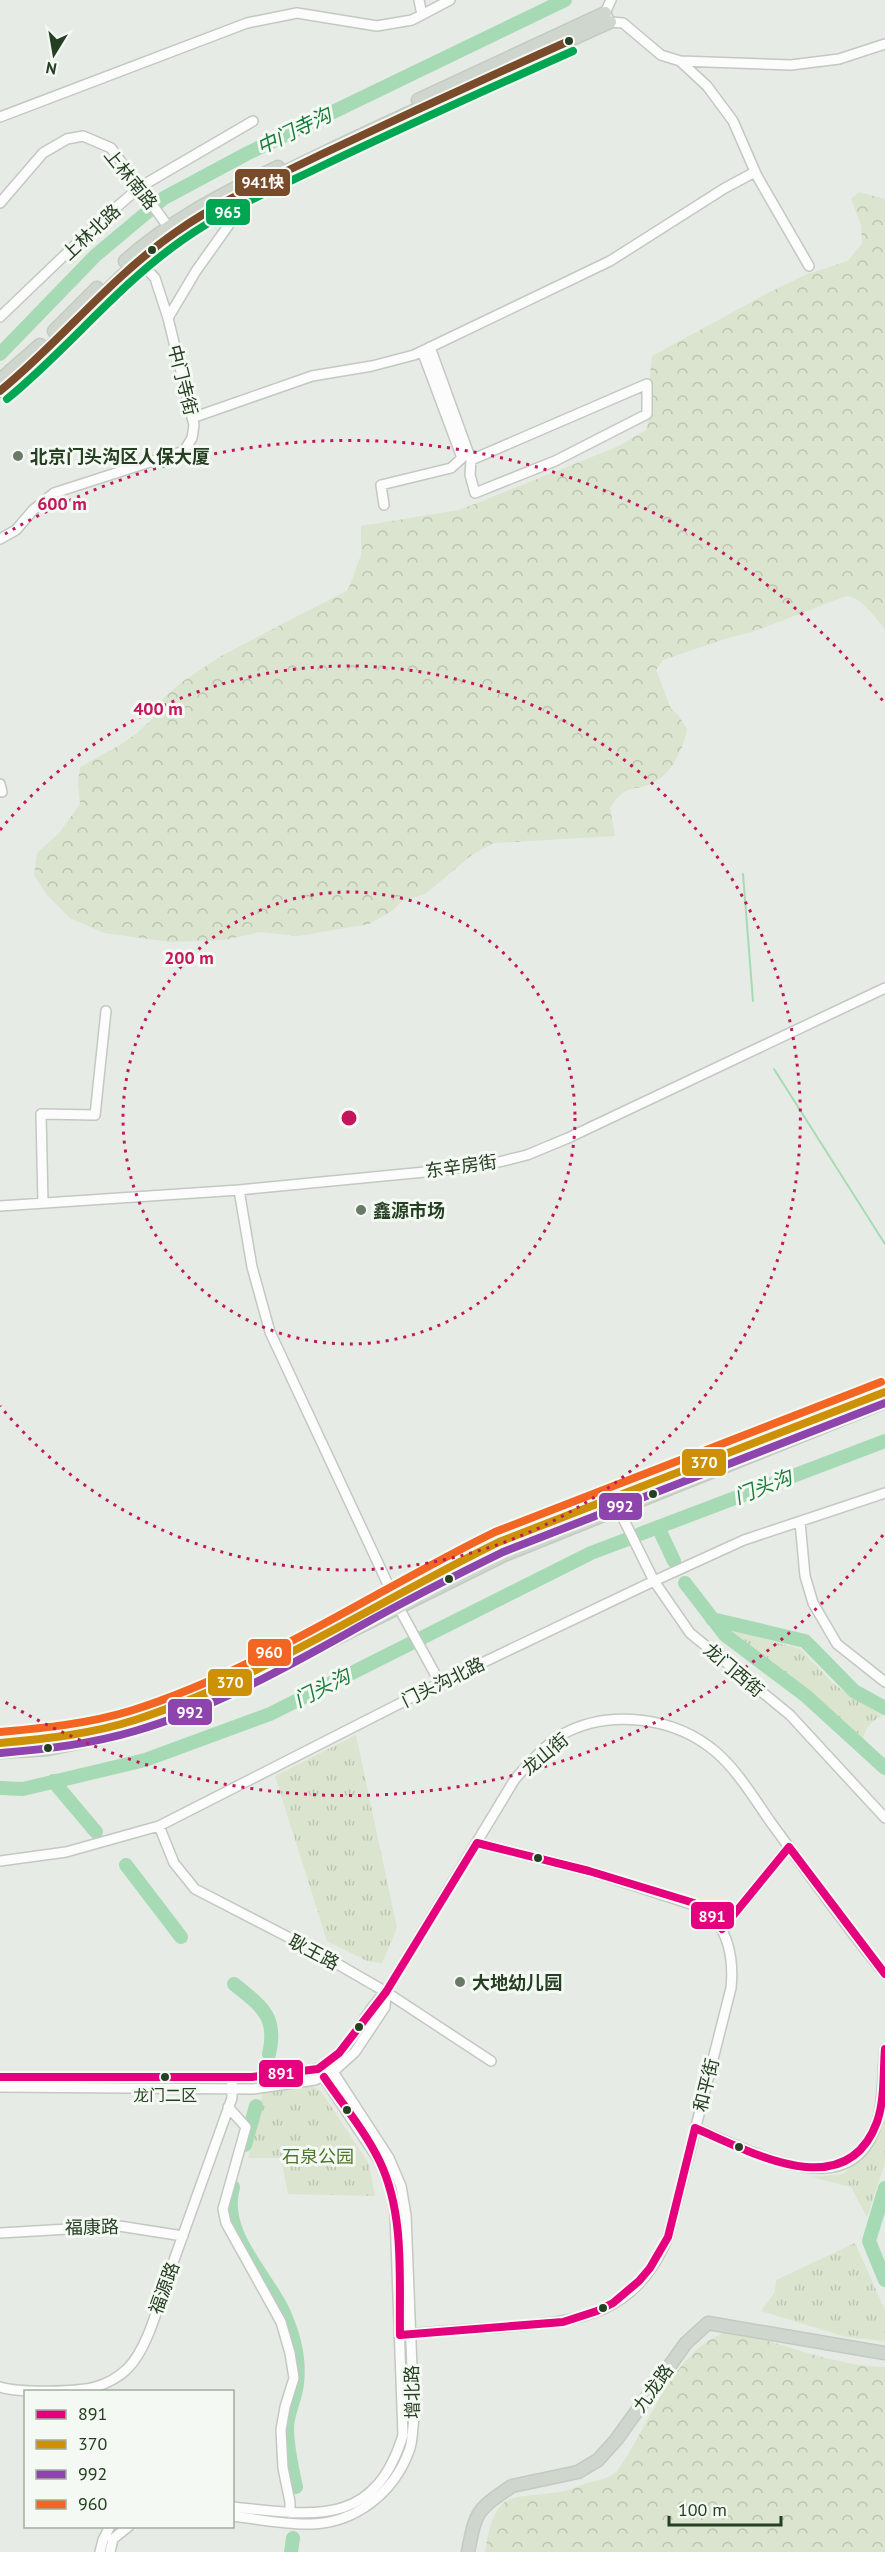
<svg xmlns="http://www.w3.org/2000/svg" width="885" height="2552" font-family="'PT Sans','Noto Sans SC',sans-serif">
  <defs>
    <pattern id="forest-crowns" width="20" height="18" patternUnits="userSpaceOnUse" patternTransform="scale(1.5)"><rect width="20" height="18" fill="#dae4ce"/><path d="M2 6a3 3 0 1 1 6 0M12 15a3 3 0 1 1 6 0" fill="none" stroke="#bbc5b1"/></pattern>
    <pattern id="park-tufts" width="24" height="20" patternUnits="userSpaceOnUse" patternTransform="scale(1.5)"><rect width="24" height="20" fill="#dae4ce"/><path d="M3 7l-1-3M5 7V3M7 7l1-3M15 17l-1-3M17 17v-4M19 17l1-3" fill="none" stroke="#bbc5b1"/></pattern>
  </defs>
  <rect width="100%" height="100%" fill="#e7ebe5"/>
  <path fill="url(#forest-crowns)" d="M859 192 885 199V629C874 617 863 598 846 596L752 632 728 638 663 660 656 670 671 709 678 715 687 729C684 747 673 771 656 781 635 794 628 780 610 808L615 836 494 843 473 854 425 894 402 901 392 911 369 924 298 936 260 932 224 940 171 942 104 933 70 918 47 895 34 875 37 853 59 833 80 804 78 784 80 767 120 745 136 734 153 718 157 704 182 682 221 656 348 590 361 555V526L459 510 617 447 646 430 653 406 650 374 652 356 768 293 805 275 848 261 862 243 861 224 851 199Z
    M728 2331C781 2341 830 2366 885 2367V2552H485C496 2485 510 2501 565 2491 573 2489 580 2485 587 2483 599 2480 608 2479 617 2471 650 2427 671 2351 728 2331Z"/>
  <path fill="url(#park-tufts)" d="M725 1628 800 1649 835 1685 882 1716C870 1722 864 1729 863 1742L801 1685Z
    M356 1735 397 1928 382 1963 367 1961 327 1941 275 1776Z
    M311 2086 321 2091 369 2164 375 2196 288 2194 281 2158H248L263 2092Z
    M885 2103V2163L867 2217 851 2187 811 2177 843 2174 862 2156 882 2125Z
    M855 2243 885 2310V2341L846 2337 761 2311 775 2292 776 2280Z"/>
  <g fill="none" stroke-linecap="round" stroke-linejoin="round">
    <path stroke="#a6dab5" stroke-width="2" d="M743 874 753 1001
      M774 1069 885 1244"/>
    <path stroke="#a6dab5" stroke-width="14" d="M0 354 96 255 164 198 248 153 565 0
      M658 1527 674 1561
      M640 1534 885 1441
      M685 1583 725 1635 806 1696 885 1768
      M712 1619 805 1641 854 1691 885 1708
      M53 1781 96 1832
      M0 1788 23 1789 145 1760 270 1714 591 1553 628 1539
      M126 1865 181 1937
      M234 1984C261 2006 278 2016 269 2054
      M245 2145 256 2106
      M233 2187C220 2233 265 2273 283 2311 293 2333 300 2359 297 2383 296 2398 287 2413 287 2428 287 2448 292 2468 296 2487
      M885 2188 869 2241 885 2280
      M291 2552 293 2538"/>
    <g stroke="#c3c8c2" stroke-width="12">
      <path id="minor" d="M419 0 422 15
        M611 0 605 13 610 22 623 23 661 55 680 61 791 65 839 59 885 44
        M680 61 707 86 733 121 757 176 809 266
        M0 117 247 23 297 13 377 26 412 20 450 0
        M0 203 43 153 67 139 83 136 111 148 172 232
        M136 258 155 278 168 318
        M0 317 97 224 140 187 253 121
        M430 347 471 460 647 384V414L555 461 475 493 470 475 471 460
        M192 418 312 376 372 366 414 355 610 261 725 188 755 172
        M384 505 381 485 451 468 462 458 422 351
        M0 539 16 530 33 510 54 493 184 451 192 438 194 425 168 318 196 271 233 219V206L227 193
        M0 784 2 792
        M239 1190 252 1267 270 1332 399 1608 440 1683
        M43 1203 41 1114 95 1115 106 1011
        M0 1206 239 1190 435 1171 495 1163 527 1155 568 1138 885 988
        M616 1504 654 1581 690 1633 790 1715 885 1818
        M800 1522 805 1576 813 1603 837 1644 885 1682
        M159 1826 174 1863 195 1889 315 1951 386 1992 491 2061
        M0 1861 66 1852 159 1826 440 1683 654 1581 744 1540 885 1493
        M722 1929 789 1847
        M0 2077C64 2077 129 2077 193 2077 225 2077 298 2080 325 2065 354 2049 362 2013 386 1992L515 1779C528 1764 544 1746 561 1735 609 1708 675 1717 716 1752 738 1771 755 1800 772 1824 809 1874 845 1926 885 1974
        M0 2087 253 2089 315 2080 333 2072 355 2052 385 2007 386 1992
        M228 2107 246 2127 223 2209 226 2223 281 2322 290 2353 294 2378 285 2407 281 2430 283 2468 290 2502V2513
        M695 2128C748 2149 852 2210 877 2122 884 2099 882 2073 885 2049
        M0 2233 119 2226 183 2236
        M400 2335C436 2331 471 2329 506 2327 581 2321 636 2315 668 2237L731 1988C734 1958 728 1927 703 1908L589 1871 477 1843
        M0 2387C20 2393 75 2392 95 2387 106 2384 119 2377 127 2369 148 2349 159 2302 169 2274 190 2215 211 2157 232 2098V2077
        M232 2507C313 2515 374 2529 403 2435L395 2213 391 2189 380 2162 318 2069
        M232 2516C258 2519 286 2525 311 2524 356 2523 394 2492 409 2451 413 2442 412 2429 414 2419L406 2215 401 2186 389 2158 328 2064
        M100 2552 103 2540 110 2526
        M110 2552 113 2539 129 2526"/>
    </g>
    <g stroke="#c2cac1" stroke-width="15">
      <path id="major" d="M418 100 605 13
        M125 261C170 221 223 193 278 167
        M54 331 97 288
        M0 380 40 345
        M0 391C63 343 110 278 175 232 220 201 271 179 320 155 415 109 513 66 610 22
        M244 1684 504 1555 885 1402
        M176 1715 223 1695
        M0 1743C185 1740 337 1615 499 1542 537 1525 577 1513 616 1498 706 1463 795 1428 885 1392
        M0 1752 48 1749 111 1736
        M468 2552C476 2510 477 2510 512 2486L578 2472 598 2460 616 2440 686 2343 708 2323 885 2353"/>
    </g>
    <use href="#minor" stroke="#fbfcfb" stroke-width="9"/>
    <use href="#major" stroke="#cfd6ce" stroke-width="12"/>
    <g stroke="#f5f9f3" stroke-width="12">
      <path id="bus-1" d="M0 2077H252L318 2069 339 2053 386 1992 477 1843 589 1871 694 1903 711 1914 722 1929 789 1847 885 1974
        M324 2077C343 2105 365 2131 380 2162 405 2215 399 2278 400 2335L563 2322 597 2311 613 2303 639 2281 650 2268 668 2237 695 2128C751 2152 846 2206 877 2122 885 2099 883 2073 885 2049"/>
    </g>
    <g stroke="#f5f9f3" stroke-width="12">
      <path id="bus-2" d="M0 1743C46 1739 91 1734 135 1720 263 1678 378 1601 499 1542L885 1392"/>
    </g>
    <g stroke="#f5f9f3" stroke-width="12">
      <path id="bus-3" d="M1 1753C47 1749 91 1744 135 1731 215 1708 290 1665 362 1625 409 1599 456 1575 503 1552L885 1403"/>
    </g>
    <g stroke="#f5f9f3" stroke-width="12">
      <path id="bus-4" d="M0 1732C44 1728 87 1724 130 1711 256 1672 376 1590 495 1532L881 1382"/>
    </g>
    <g stroke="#f5f9f3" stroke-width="12">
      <path id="bus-5" d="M0 391C61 341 111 277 176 232 220 201 271 179 320 155 403 116 486 78 569 41"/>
    </g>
    <g stroke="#f5f9f3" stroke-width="12">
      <path id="bus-6" d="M7 399C68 349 117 286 181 241 226 209 277 188 326 164 408 125 490 88 573 51"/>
    </g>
    <use href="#bus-1" stroke="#e5007d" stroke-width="8"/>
    <use href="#bus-2" stroke="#cd9107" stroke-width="8"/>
    <use href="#bus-3" stroke="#8e44ad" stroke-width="8"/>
    <use href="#bus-4" stroke="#f26522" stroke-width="8"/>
    <use href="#bus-5" stroke="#7a4b2a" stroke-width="8"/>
    <use href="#bus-6" stroke="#00a651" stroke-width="8"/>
  </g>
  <g fill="none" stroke="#c2185b" stroke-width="3" stroke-dasharray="3 6">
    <circle cx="349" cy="1118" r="226"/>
    <path d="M0 830A452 452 0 1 1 0 1406"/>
    <path d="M883 1535A678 678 0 0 1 5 1702M5 534A678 678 0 0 1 883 701"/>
  </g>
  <g fill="#253f22" stroke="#f5f9f3" stroke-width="2">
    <circle cx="569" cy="41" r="5"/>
    <circle cx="152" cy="250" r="5"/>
    <circle cx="653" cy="1494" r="5"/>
    <circle cx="449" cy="1579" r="5"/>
    <circle cx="48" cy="1748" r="5"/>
    <circle cx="538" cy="1858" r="5"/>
    <circle cx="359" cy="2027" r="5"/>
    <circle cx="165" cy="2077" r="5"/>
    <circle cx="347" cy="2110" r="5"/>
    <circle cx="739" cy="2147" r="5"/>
    <circle cx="603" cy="2308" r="5"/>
  </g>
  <g fill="#697b66" stroke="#f5f9f3" stroke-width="2">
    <circle cx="18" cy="456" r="6"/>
    <circle cx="361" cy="1210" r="6"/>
    <circle cx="460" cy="1982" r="6"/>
  </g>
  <g text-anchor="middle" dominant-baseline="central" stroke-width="6" stroke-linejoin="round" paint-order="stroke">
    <g font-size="16" fill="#253f22" stroke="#f5f9f3">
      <text x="165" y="2095">龙门二区</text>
    </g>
    <g font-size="18" fill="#253f22" stroke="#f5f9f3">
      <text transform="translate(131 179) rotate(51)">上林南路</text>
      <text transform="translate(91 232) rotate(-43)">上林北路</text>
      <text transform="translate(183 380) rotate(76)">中门寺街</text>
      <text transform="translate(461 1166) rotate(-8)">东辛房街</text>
      <text transform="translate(734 1670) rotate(40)">龙门西街</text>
      <text transform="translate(443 1682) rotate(-26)">门头沟北路</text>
      <text transform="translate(545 1754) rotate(-40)">龙山街</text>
      <text transform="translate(314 1952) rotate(28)">耿王路</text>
      <text transform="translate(706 2085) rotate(-76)">和平街</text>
      <text transform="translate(92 2227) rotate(-1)">福康路</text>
      <text transform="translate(164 2288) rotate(-70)">福源路</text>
      <text transform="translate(653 2388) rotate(-54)">九龙路</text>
      <text transform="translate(412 2392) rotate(-91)">增北路</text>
    </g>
    <g font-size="18" font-weight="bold" fill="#253f22" stroke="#f5f9f3" text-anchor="start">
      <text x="30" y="456">北京门头沟区人保大厦</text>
      <text x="373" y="1210">鑫源市场</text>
      <text x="472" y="1982">大地幼儿园</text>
    </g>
    <g font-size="18" fill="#4e772b" stroke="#f5f9f3">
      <text x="318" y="2156">石泉公园</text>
    </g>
    <g font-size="20" font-style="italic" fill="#1a7c3a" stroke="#f5f9f3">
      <text transform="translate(294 131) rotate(-26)">中门寺沟</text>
      <text transform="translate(763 1487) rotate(-21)">门头沟</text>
      <text transform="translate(322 1688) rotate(-27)">门头沟</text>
    </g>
  </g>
  <circle cx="349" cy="1118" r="9" fill="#c2185b" stroke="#f5f9f3" stroke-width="3"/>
  <g font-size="18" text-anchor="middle" font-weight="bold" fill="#c2185b" stroke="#f5f9f3" stroke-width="6" stroke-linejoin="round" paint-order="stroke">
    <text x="62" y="510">600 m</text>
    <text x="158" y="715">400 m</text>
    <text x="189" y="964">200 m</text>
  </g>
  <g stroke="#f5f9f3" stroke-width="2">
    <rect x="234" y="168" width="57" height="29" rx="6" fill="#7a4b2a"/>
    <rect x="205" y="198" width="46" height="28" rx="6" fill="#00a651"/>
    <rect x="681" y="1448" width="46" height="29" rx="6" fill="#cd9107"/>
    <rect x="598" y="1492" width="45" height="29" rx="6" fill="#8e44ad"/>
    <rect x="247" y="1638" width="45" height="29" rx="6" fill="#f26522"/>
    <rect x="207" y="1668" width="46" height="29" rx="6" fill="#cd9107"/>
    <rect x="167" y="1698" width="46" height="28" rx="6" fill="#8e44ad"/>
    <rect x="690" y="1901" width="45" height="29" rx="6" fill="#e5007d"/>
    <rect x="258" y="2059" width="46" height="29" rx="6" fill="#e5007d"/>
  </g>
  <g font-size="16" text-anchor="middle" font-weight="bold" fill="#fff">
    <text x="263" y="188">941快</text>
    <text x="228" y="218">965</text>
    <text x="704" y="1468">370</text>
    <text x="620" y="1512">992</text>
    <text x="269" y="1658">960</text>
    <text x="230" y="1688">370</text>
    <text x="190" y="1718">992</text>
    <text x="712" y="1922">891</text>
    <text x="281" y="2079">891</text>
  </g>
  <rect x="24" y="2390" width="210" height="138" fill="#f5f9f3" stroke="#a2af9f" stroke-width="1.5"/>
  <rect x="36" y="2410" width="30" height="9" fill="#e5007d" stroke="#a2af9f" stroke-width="1.5"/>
  <text x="78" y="2420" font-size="18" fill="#253f22">891</text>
  <rect x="36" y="2440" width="30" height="9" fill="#cd9107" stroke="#a2af9f" stroke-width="1.5"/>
  <text x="78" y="2450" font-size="18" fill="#253f22">370</text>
  <rect x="36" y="2470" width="30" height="9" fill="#8e44ad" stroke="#a2af9f" stroke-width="1.5"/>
  <text x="78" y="2480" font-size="18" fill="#253f22">992</text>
  <rect x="36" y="2500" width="30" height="9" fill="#f26522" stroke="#a2af9f" stroke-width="1.5"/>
  <text x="78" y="2510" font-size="18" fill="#253f22">960</text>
  <g transform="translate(54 54) rotate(191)" stroke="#f5f9f3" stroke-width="4.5" paint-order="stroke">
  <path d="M0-4.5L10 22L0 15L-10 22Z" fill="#253f22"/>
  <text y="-9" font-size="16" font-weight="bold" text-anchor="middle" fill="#253f22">N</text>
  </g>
  <path d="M669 2516v9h112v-9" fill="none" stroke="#253f22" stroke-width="3"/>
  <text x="678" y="2516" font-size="18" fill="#253f22" stroke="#f5f9f3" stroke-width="4.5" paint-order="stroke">100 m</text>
</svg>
